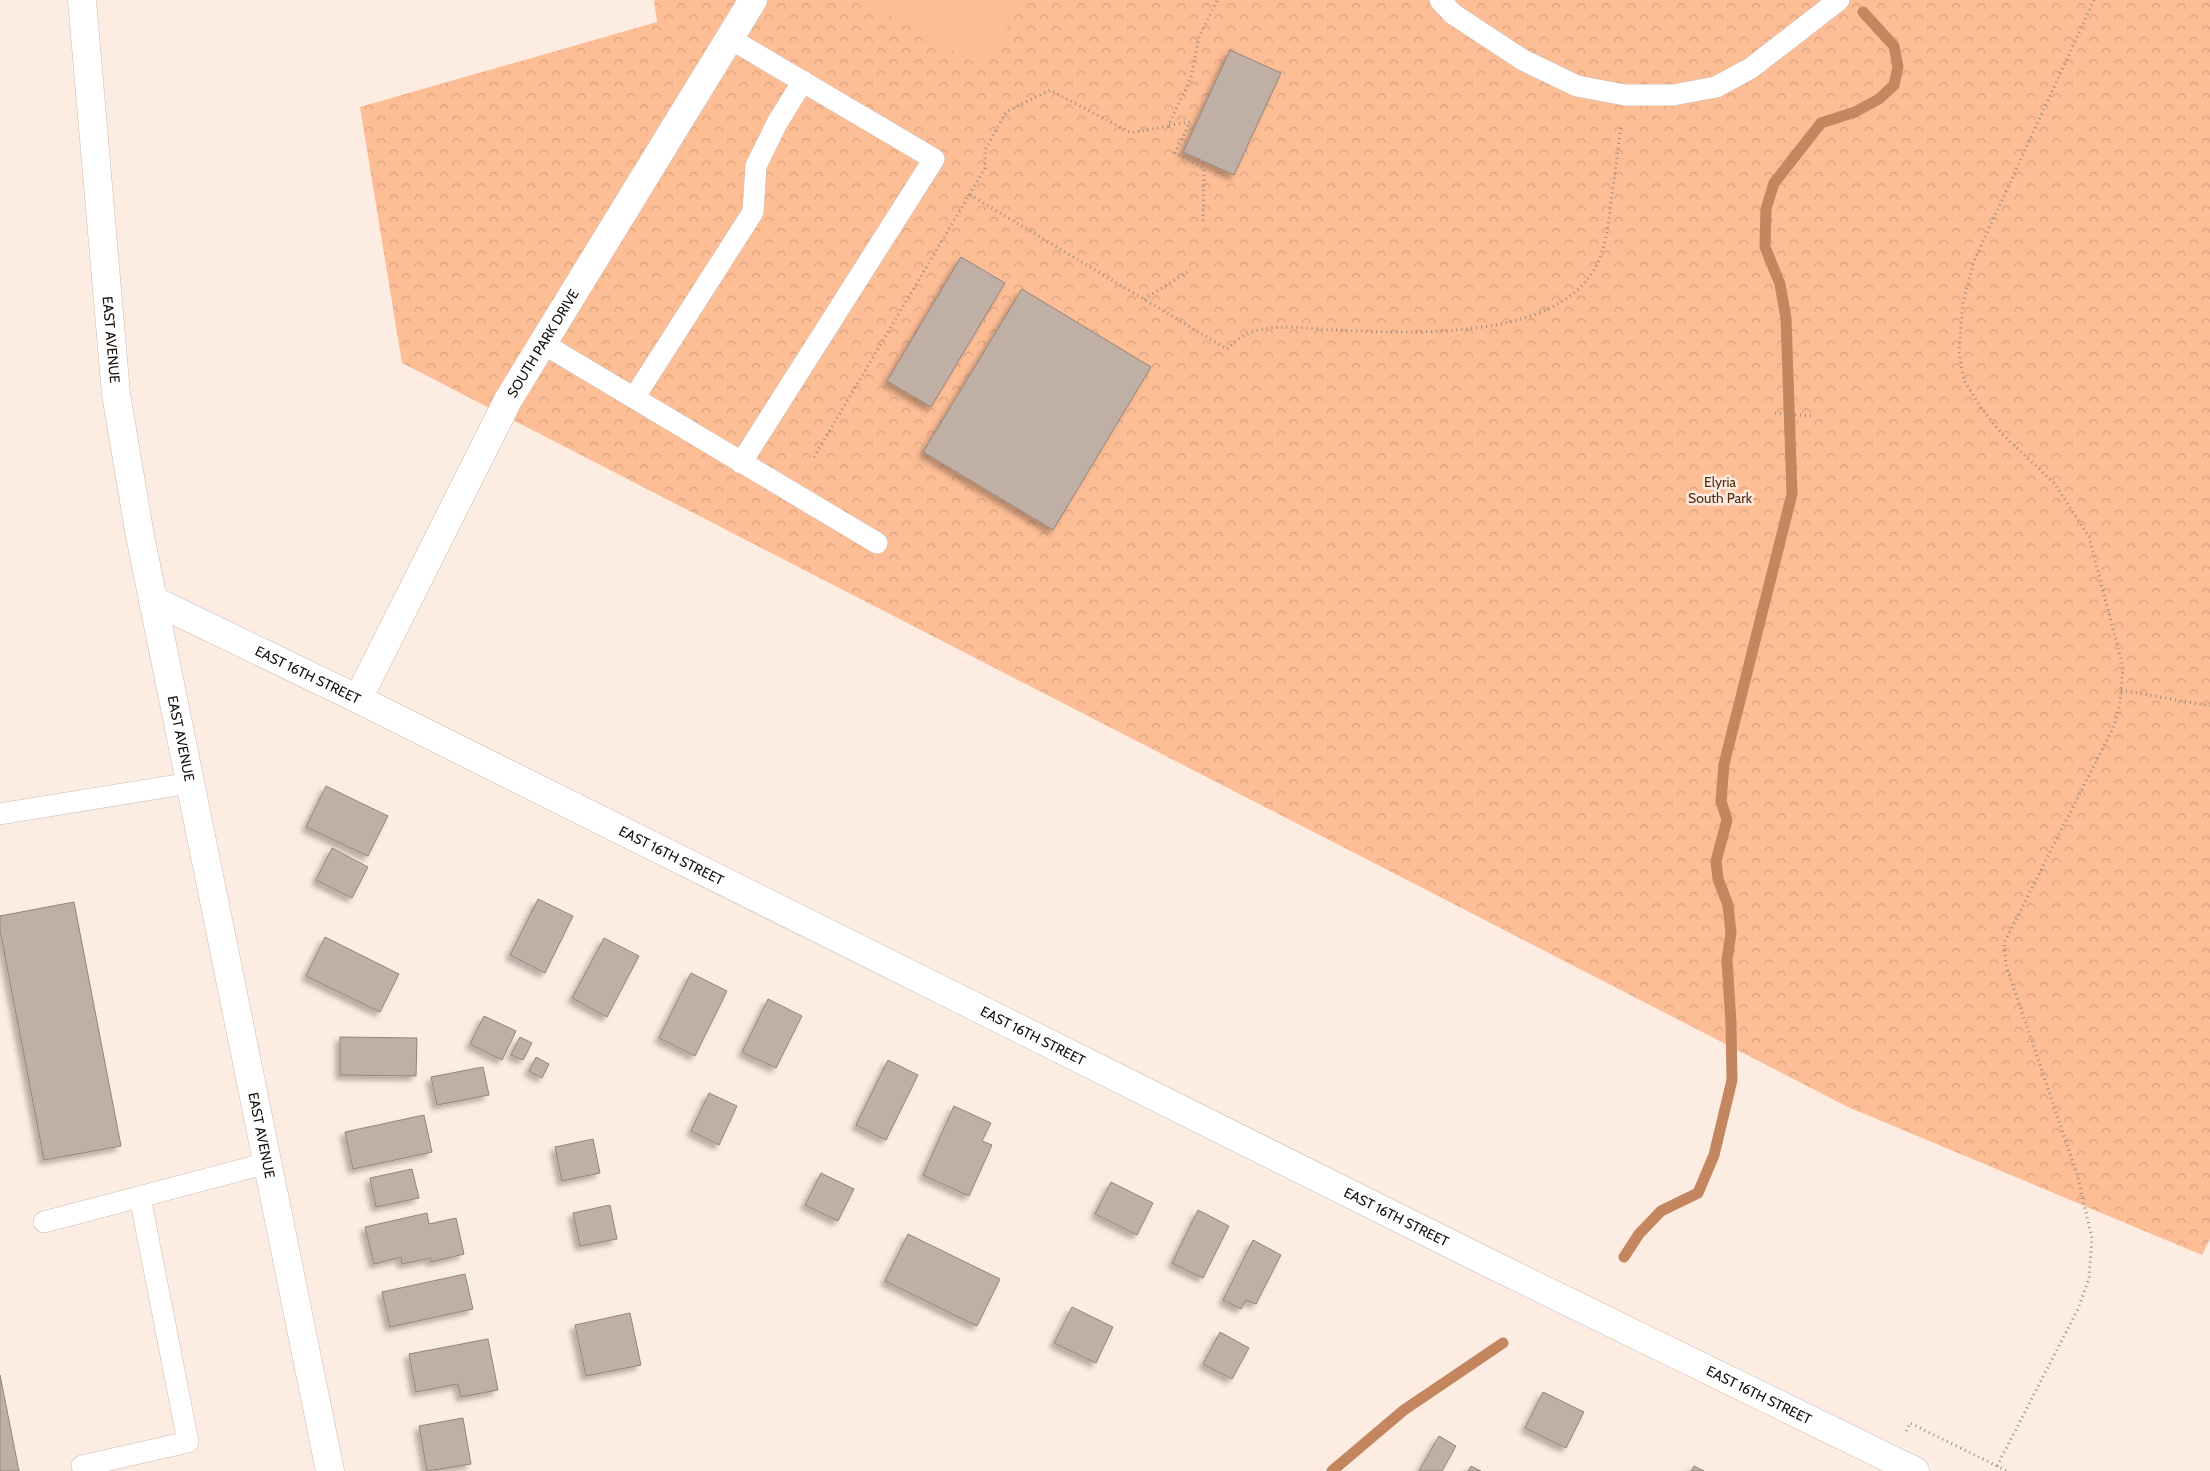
<svg xmlns="http://www.w3.org/2000/svg" width="2210" height="1471" font-family="Cabin,sans-serif">
  <defs>
    <pattern id="park-crowns" width="20" height="18" patternUnits="userSpaceOnUse" patternTransform="scale(1.25)"><rect width="20" height="18" fill="#fdbd95"/><path d="M2 6a3 3 0 1 1 6 0M12 15a3 3 0 1 1 6 0" fill="none" stroke="#d8a17f"/></pattern>
    <filter id="shadow"><feDropShadow dx="-4.5" dy="4.5" stdDeviation="2.5" flood-color="#0004"/></filter>
  </defs>
  <rect width="100%" height="100%" fill="#fdece2"/>
  <path fill="url(#park-crowns)" d="M654 0H2210V1239L2202 1255 1848 1107 402 363 360 107 657 22Z"/>
  <path fill="#fdbd95" d="M863 0H1018L1021 1 984 68Z"/>
  <g fill="none" stroke-linecap="round" stroke-linejoin="round">
    <path stroke="#c3865f" stroke-width="11" d="M1624 1257 1639 1234 1661 1211 1698 1193 1714 1155 1732 1080 1731 1024 1727 960 1731 933 1728 905 1718 879 1716 861 1727 820 1721 801 1724 764 1792 494 1786 318 1780 284 1765 247 1766 209 1774 183 1821 123 1855 112 1879 99 1894 85 1898 67 1894 46 1863 12
      M1332 1471 1404 1410 1503 1343"/>
  </g>
  <path fill="#bfafa5" stroke="#94847b" filter="url(#shadow)" d="M1230 50 1281 73 1234 175 1183 152Z
    M961 257 1005 283 931 407 887 381Z
    M1022 289 1151 367 1053 530 923 452Z
    M326 786 388 816 368 856 306 827Z
    M332 848 368 867 352 898 316 880Z
    M538 899 573 916 545 973 510 955Z
    M74 902 121 1146 44 1160 0 930V916Z
    M325 937 399 974 380 1012 306 976Z
    M604 938 639 956 607 1017 572 998Z
    M691 973 727 991 695 1056 659 1038Z
    M768 999 802 1016 776 1068 742 1052Z
    M484 1016 516 1031 502 1060 470 1044Z
    M340 1037 417 1038 416 1076 340 1075Z
    M520 1037 532 1043 523 1060 511 1055Z
    M536 1057 549 1064 542 1078 529 1071Z
    M888 1060 918 1075 886 1140 856 1125Z
    M483 1067 489 1095 437 1105 431 1077Z
    M709 1093 737 1106 719 1145 691 1131Z
    M954 1106 991 1123 982 1141 992 1145 969 1196 923 1175Z
    M424 1115 432 1152 353 1169 345 1132Z
    M593 1139 600 1173 562 1181 555 1147Z
    M412 1169 419 1198 376 1207 370 1178Z
    M821 1173 854 1189 838 1221 805 1205Z
    M1111 1182 1153 1203 1137 1235 1095 1214Z
    M610 1205 617 1239 580 1246 573 1213Z
    M1198 1210 1229 1226 1203 1278 1172 1263Z
    M427 1213 429 1224 456 1218 464 1254 431 1262V1258L402 1264 401 1257 374 1264 365 1227Z
    M908 1234 1000 1279 977 1326 885 1281Z
    M1253 1240 1281 1255 1256 1304 1246 1300 1241 1309 1223 1300Z
    M465 1274 473 1309 390 1327 382 1292Z
    M1072 1307 1113 1327 1096 1363 1054 1343Z
    M630 1313 641 1365 586 1376 575 1325Z
    M1220 1332 1249 1348 1232 1379 1203 1364Z
    M488 1339 498 1390 461 1397 458 1384 416 1392 409 1354Z
    M0 1375 19 1471H0Z
    M1543 1392 1584 1412 1566 1448 1525 1428Z
    M463 1418 471 1464 427 1471 419 1426Z
    M1439 1436 1456 1446 1442 1471H1419Z
    M1471 1466 1481 1471H1468Z
    M1694 1466 1704 1471H1691Z"/>
  <g fill="none" stroke-linecap="round" stroke-linejoin="round">
    <g stroke="#cbbbb1" stroke-width="22">
      <path id="lane" d="M1440 0 1453 14 1523 60 1577 86 1625 95H1673L1716 87 1751 68 1839 0
        M729 38 934 159 741 463
        M542 343 877 543
        M634 398 753 212 756 166 777 123 803 81
        M0 814 190 783
        M44 1222 268 1163
        M82 1466 188 1442 140 1197"/>
    </g>
    <g stroke="#cbbbb1" stroke-width="29">
      <g id="street">
        <path id="s1" d="M358 699 508 400 753 0"/>
      </g>
    </g>
    <g stroke="#cbbbb1" stroke-width="29">
      <g id="secondary">
        <path id="s2" d="M82 0 116 394 140 536 330 1471"/>
        <path id="s3" d="M153 600 358 699 1491 1264 1915 1471"/>
      </g>
    </g>
    <path stroke="#978c84" stroke-width="3" stroke-dasharray="1 4" stroke-linecap="butt" d="M1169 125 1190 122 1175 153 1204 168 1203 223
      M970 195 1227 349C1232 345 1238 338 1245 335 1271 322 1307 329 1335 330 1409 333 1564 343 1599 260 1607 240 1609 221 1611 200 1615 175 1618 150 1621 125
      M1144 299 1191 270
      M1775 413 1812 416
      M814 457 985 168V150L1006 112 1050 90 1131 133 1168 126 1191 78 1199 37 1217 0
      M2121 690 2210 706
      M1906 1431 1910 1423 2007 1471
      M1997 1466 2078 1309 2089 1278 2092 1238 2077 1174 2006 965 2004 943 2114 726 2120 702 2123 667 2089 537 2055 484 2002 434 1981 408 1964 380 1959 352 1963 303 1974 261 2094 0"/>
    <use href="#lane" stroke="#fff" stroke-width="21"/>
    <use href="#street" stroke="#fff" stroke-width="28"/>
    <use href="#secondary" stroke="#fff" stroke-width="28"/>
  </g>
  <g text-anchor="middle" dominant-baseline="central" stroke-width="5" stroke-linejoin="round" paint-order="stroke">
    <g font-size="14" fill="#140f0b" stroke="#fdece2">
      <text stroke="none"><textPath href="#s2" startOffset="341">EAST AVENUE</textPath></text>
      <text stroke="none"><textPath href="#s1" startOffset="401">SOUTH PARK DRIVE</textPath></text>
      <text stroke="none"><textPath href="#s3" startOffset="172">EAST 16TH STREET</textPath></text>
      <text stroke="none"><textPath href="#s2" startOffset="746">EAST AVENUE</textPath></text>
      <text stroke="none"><textPath href="#s3" startOffset="578">EAST 16TH STREET</textPath></text>
      <text stroke="none"><textPath href="#s3" startOffset="982">EAST 16TH STREET</textPath></text>
      <text stroke="none"><textPath href="#s2" startOffset="1151">EAST AVENUE</textPath></text>
      <text stroke="none"><textPath href="#s3" startOffset="1388">EAST 16TH STREET</textPath></text>
      <text stroke="none"><textPath href="#s3" startOffset="1792">EAST 16TH STREET</textPath></text>
    </g>
    <g font-size="14" fill="#552c0e" stroke="#fdece2">
      <text x="1720" y="482">Elyria<tspan x="1720" dy="16">South Park</tspan></text>
    </g>
  </g>
</svg>
